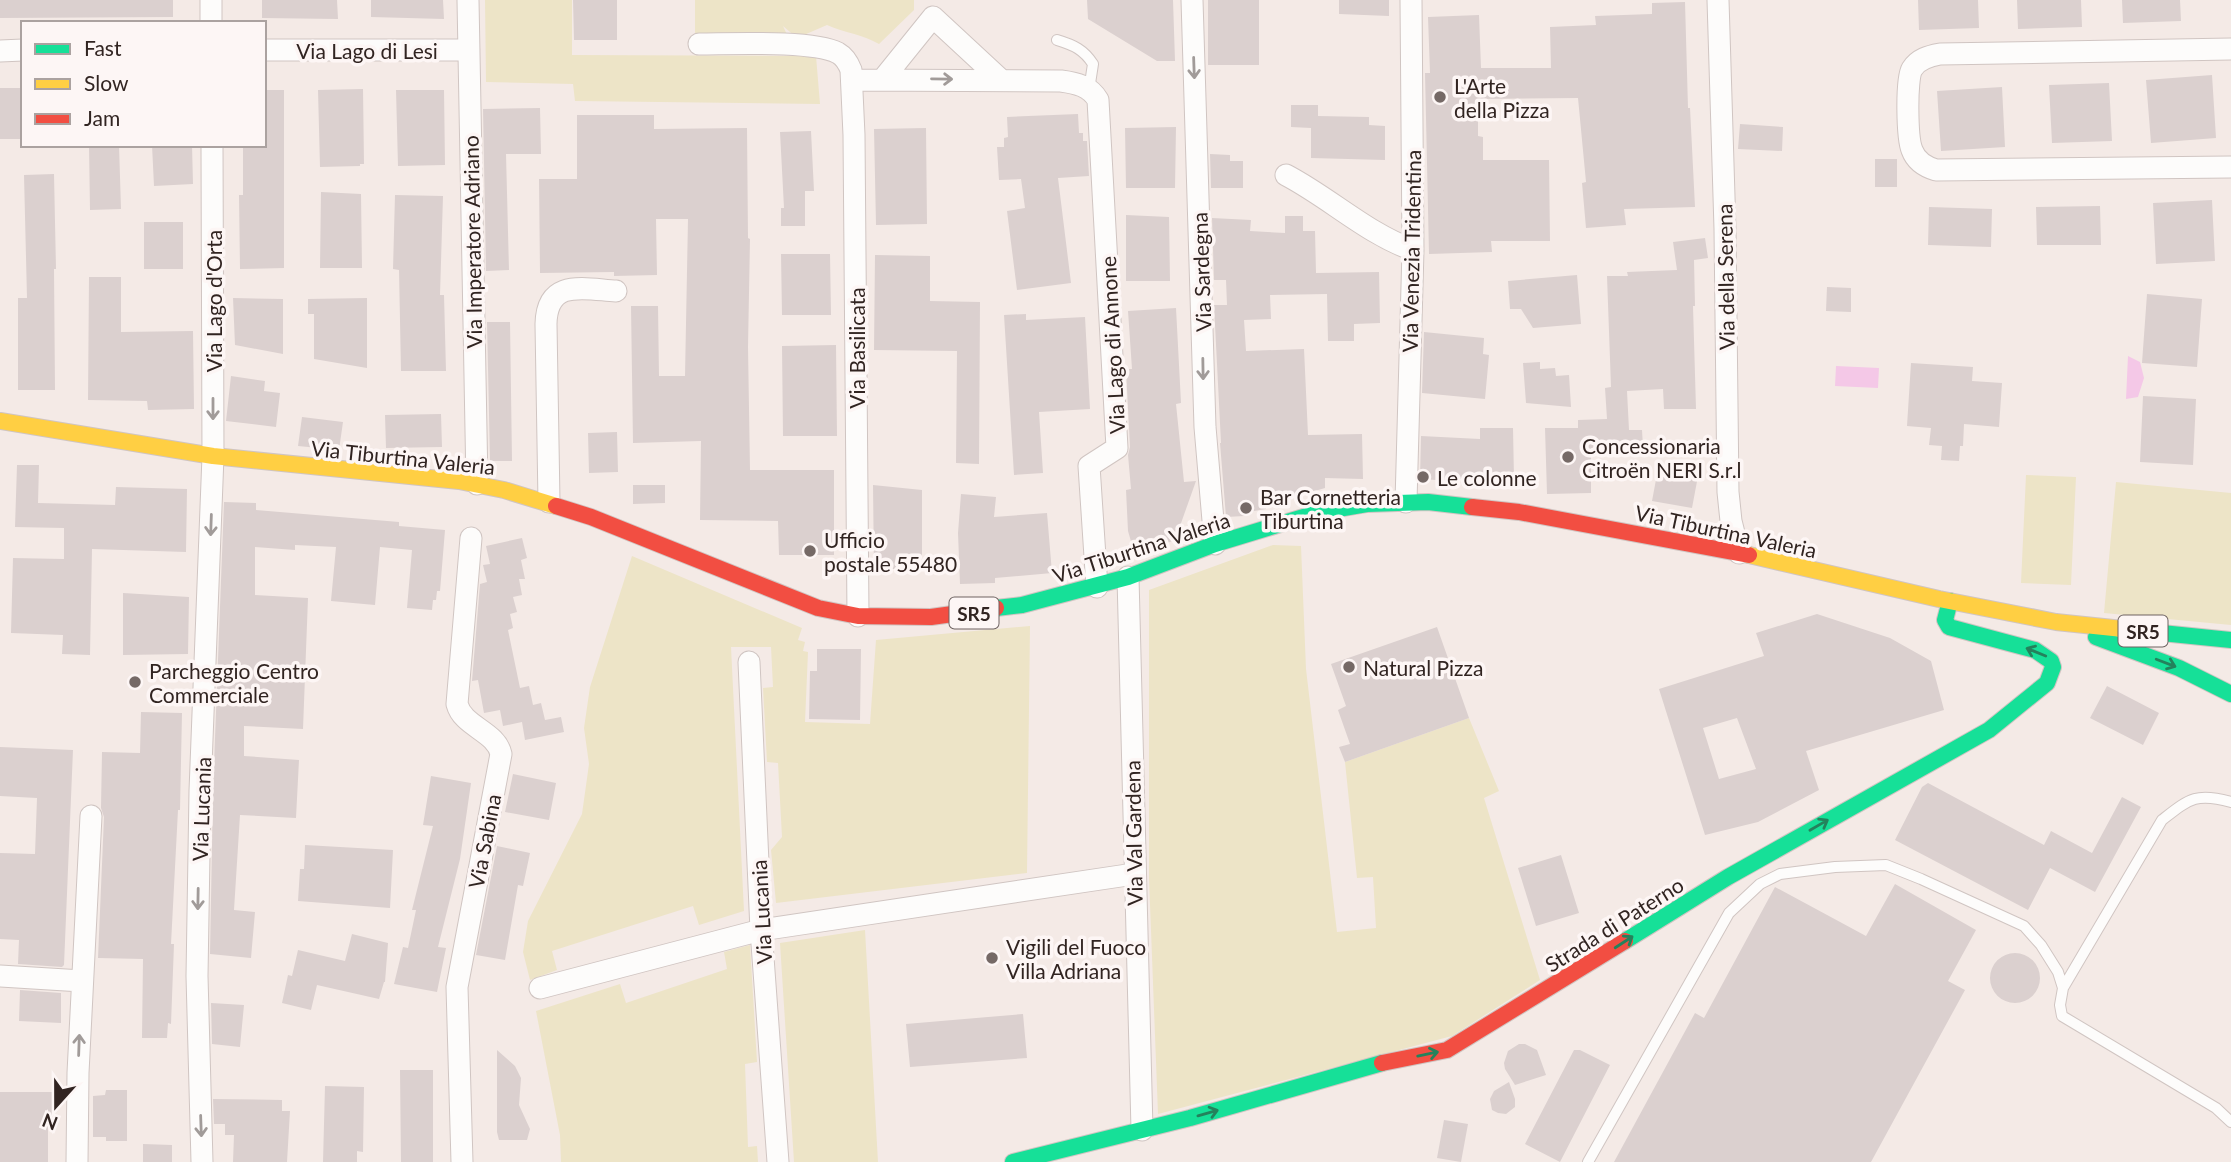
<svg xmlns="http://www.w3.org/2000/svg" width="2231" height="1162" font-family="Lato,sans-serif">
  <rect width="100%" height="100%" fill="#f4eae6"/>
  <path fill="#ede4c7" d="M485 0H572V55L816 56 820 104 575 101 573 84 486 82Z
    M695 0H914V10L879 44C862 34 845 33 827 25L797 38 783 26 790 41 695 38Z
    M2026 475 2076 477 2071 585 2021 583Z
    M2116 482 2231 493V625L2104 613Z
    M1273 545 1301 546 1306 669 1337 932 1376 928 1373 877 1357 878 1345 762 1469 718 1499 791 1484 798 1540 980 1452 1036 1158 1114 1149 878V590Z
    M632 556 802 628 798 640 805 642 803 651 808 652 805 722 870 724 876 640 1030 626 1027 873 776 903 771 850 782 837 778 763 767 762 763 688 773 687 771 647H731L744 911 699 925 693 906 552 951 557 970 530 980 523 952 528 921 582 814 589 764 584 728 590 687Z
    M865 930 878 1162H794L780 943Z
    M750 945 757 1062 745 1064 748 1147 757 1146 758 1162H561L560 1135 536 1011 620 984 626 1003 727 969 724 952Z"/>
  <path fill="#f4c8e7" d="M2128 356 2140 362 2144 378 2138 397 2126 399Z
    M1836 366 1879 368 1878 388 1835 386Z"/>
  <path fill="#dbd0cf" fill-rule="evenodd" d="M0 0H173V17L0 18Z
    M262 0H337L338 19 262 18Z
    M371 0H443L444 19 371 17Z
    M573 0H617V40H574Z
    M1087 0H1173L1175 61H1157L1088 19Z
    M1208 0H1259V65H1208Z
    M1339 0H1389V16L1339 14Z
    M1918 0H1978L1979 28 1919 30Z
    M2017 0H2081L2082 27 2018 29Z
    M2122 0H2180L2181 21 2123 23Z
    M1685 2 1688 108H1690L1695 207 1624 209 1626 225 1586 228 1582 183 1586 182 1578 98 1478 99V136L1483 137V160H1549L1550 241H1491L1492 252 1429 254 1425 73H1430L1428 17 1479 15 1481 68H1551L1550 27 1596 25 1595 16 1652 14V3Z
    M2212 75 2216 138 2151 143 2146 80Z
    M2109 83 2112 141 2052 143 2049 85Z
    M2002 87 2005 147 1941 151 1937 91Z
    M0 88H23V139H0Z
    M363 89 364 164H360V166L320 167 318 90Z
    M264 90H284V268L240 269 239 195H243V145H264Z
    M396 90H444L445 165 398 166Z
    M1291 105H1318V116L1369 117V125L1385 126V160L1311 158V128L1291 127Z
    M540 108 541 154H506L509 270 486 271 483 109Z
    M1078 114 1079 133H1083V141H1087L1089 176 1058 178 1071 283 1017 290 1007 211 1025 208 1021 179 999 180 997 147H1004V138L1008 137 1007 117Z
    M577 115H654V129L747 128 748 238 750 239 748 347 750 470H834V555H779L778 521 700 520 701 441 633 443 631 306H658L659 376H685L688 219H656L657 275 614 276V272L540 273 539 179H577Z
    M1740 124 1783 127 1782 151 1738 149Z
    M1176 127 1175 188H1126L1125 128Z
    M926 128 927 224 876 225 874 129Z
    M811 131 814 191H805V226H781V208H784L780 132Z
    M89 145H119L121 209 90 210Z
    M152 145H192L193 184 154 186Z
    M1210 154 1230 155V161H1243V188H1211Z
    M1875 159H1897V187H1875Z
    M54 174 56 269H54L55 390H18V298H27L24 175Z
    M321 192 361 194 362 268H320Z
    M395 195 443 196 440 295H444L446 371H401L399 270 393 269Z
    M2212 200 2215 261 2156 264 2153 203Z
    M2100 206 2101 245H2037L2036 207Z
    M1929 207 1992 209 1991 247 1928 245Z
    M1126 215 1169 217 1170 281H1126Z
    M1285 216H1303V231H1315L1316 273 1379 272 1380 323 1354 324V341H1328L1327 294 1270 295 1271 319 1244 320 1246 351 1304 349 1308 435 1362 434 1363 479 1325 478V488L1277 502V505L1266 506V509L1248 512V515L1244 516 1226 517 1220 443H1221L1214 305H1227L1226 280H1214L1212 218 1251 220 1250 231 1285 233Z
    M144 222H183V269H144Z
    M1705 238 1708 258 1694 260 1695 306H1693L1696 409H1664L1663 389 1627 391 1629 430H1642L1643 447 1591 448V493L1547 494 1545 428H1578V420L1607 419 1605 388 1611 387 1607 276H1628L1627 272 1677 270 1673 242Z
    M781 254H830L831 315H782Z
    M875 255 930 256V301L980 302 979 464 956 463 957 351 874 350Z
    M1577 275 1581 324 1533 328 1521 309H1510L1508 281Z
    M89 277H121V332L193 331 194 409 148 410 147 401 88 400Z
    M1827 287 1851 288V312L1826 311Z
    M2147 294 2202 299 2197 367 2142 363Z
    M233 298 283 299V354L235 345Z
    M367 298V368L314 359V314H308V299Z
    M1176 308 1181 403 1176 404 1184 482 1196 481 1175 540 1135 555 1128 531 1126 490 1131 489 1128 455 1130 447 1126 369H1132L1128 311Z
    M1026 314V320L1085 317 1090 409 1039 412 1043 473 1014 475 1004 315Z
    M487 322H510L512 461H490Z
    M1424 332 1484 338 1483 354 1489 355 1485 399 1422 393Z
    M836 345 837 436H783L782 346Z
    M1540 362V369L1555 368 1556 376 1569 375 1571 407 1526 403 1523 363Z
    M1911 363 1973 367 1972 381 2002 383 1999 427 1964 424 1963 446H1960L1959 461 1941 460 1942 446 1929 445 1931 428 1907 426Z
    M231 376 265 381 264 391 280 393 276 427 226 421Z
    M2143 396 2196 399 2193 465 2140 462Z
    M441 414 442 447 386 448 385 415Z
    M302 417 343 422 339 450 298 446Z
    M1480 428H1513L1514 479H1453L1452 481 1420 479 1421 436 1480 439Z
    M617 432 618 472 589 473 588 433Z
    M17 465H39L38 503 115 505 116 487 187 489 186 552 92 549 90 655 62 654 63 635 11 633 13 558 64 559V528L15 527Z
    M1658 469 1698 476 1692 508 1652 501Z
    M633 485H665V503L633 504Z
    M873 485 922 490V569H874Z
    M961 494 996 497 994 517 1047 513 1052 573 995 578V583L960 584 958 533Z
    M224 502 256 503V510L399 522V526L445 530 440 591H437L436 600H433L432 610 407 608 412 550 380 547 375 605 331 601 336 547 295 545V550L255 547V595L308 598 303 729 244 726V756L299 760 296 818 240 815 234 910 255 912 251 958 210 954 213 791Z
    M522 538 527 558 521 560 525 579H519L522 595 513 597 517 612 510 614 513 628 508 630 520 688 529 686 533 705 541 703 545 720 561 717 564 732 525 740 522 722 503 726 500 710 484 713 478 680 472 681 480 584 487 582 483 565 490 564 486 546Z
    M123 593 189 597 188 654 123 655Z
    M1817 614 1890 638 1931 661 1944 710 1806 751 1819 790 1758 822 1705 835 1659 689 1764 656 1756 633ZM1737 718 1756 769 1719 779 1703 728Z
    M1437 627 1469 718 1345 762 1339 747 1350 744 1338 710 1346 706 1331 664Z
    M817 649H861L860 720 809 719 810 671H817Z
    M2107 686 2159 713 2143 745 2090 718Z
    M141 712 182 713 180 810H178L171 944H174L171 1024 168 1023 167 1038H142L143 959 98 958 104 817 101 808 102 752 140 753Z
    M0 747 73 750 64 965 62 967 18 964 19 940 0 939V853L35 854 37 798 0 796Z
    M513 774 556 783 549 820 505 812Z
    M431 776 471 783 460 859 438 947 446 948 437 992 394 984 403 947 408 948 416 910H412L433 826 423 825Z
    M1928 783 2044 845 2051 831 2092 853 2122 797 2141 807 2095 892 2050 868 2028 910 1895 840 1922 787Z
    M305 845 393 850 390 908 298 901 300 869H304Z
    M497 846 530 853 523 886 518 885 505 960 476 955Z
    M1561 855 1579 913 1536 926 1518 868Z
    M1895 884 1976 930 1948 981 1965 990 1871 1162H1614L1695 1013 1704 1018 1775 887 1866 936Z
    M352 934 388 943 385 982H384L379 999 317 985 311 1010 282 1003 288 975 292 976 298 950 345 961Z
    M1990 978a25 25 0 1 1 50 0a25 25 0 1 1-50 0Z
    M20 990 61 993V1023L19 1021Z
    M211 1003 244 1005 240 1047 212 1044Z
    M1023 1014 1027 1058 910 1067 906 1024Z
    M1519 1044H1525L1537 1050 1546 1075 1515 1085 1505 1069 1504 1063 1508 1051Z
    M497 1050 515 1066 521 1078 519 1105 530 1129 527 1140H499L497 1132Z
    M1574 1050H1580L1610 1065 1560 1162 1525 1144Z
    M400 1070H433V1162H401Z
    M1509 1082 1515 1099V1107L1506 1114 1498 1113 1492 1110 1490 1099 1494 1091Z
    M325 1086 364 1087 363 1152 357 1151V1162H323Z
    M106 1090H127V1141H106V1137H93V1096L105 1095Z
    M0 1092H52V1126H48V1162H0Z
    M213 1099 282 1100V1111H290L287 1162H233L234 1135H225V1124H214Z
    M1444 1120 1468 1124 1461 1162 1437 1158Z
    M143 1144 172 1145V1162H143Z"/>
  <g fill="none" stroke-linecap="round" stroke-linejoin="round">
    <g stroke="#d0c5c2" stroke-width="12">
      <path id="lane" d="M1057 40C1074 45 1084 50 1093 64L1089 90
        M2063 988 2162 820C2189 799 2196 792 2231 802
        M1588 1162 1729 913 1760 884 1780 874 1835 867 1886 865 1921 879 2024 926 2041 945 2058 972 2063 988 2060 1005 2062 1016 2216 1108 2231 1122"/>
    </g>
    <g stroke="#d0c5c2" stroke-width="23">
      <path id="street" d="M211 0V23
        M468 0 477 484
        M1192 0 1205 427 1215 544
        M1718 0 1725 229 1728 492 1731 521 1739 553
        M933 17 1001 80
        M699 44C731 44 812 40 838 53 845 57 848 62 851 70L854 135 858 616
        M2231 49 1940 54C1929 56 1918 59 1912 69 1906 79 1907 138 1912 150 1916 161 1926 167 1936 170L2231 167
        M264 50H469
        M0 51 23 50
        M883 79 933 17
        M853 80 1061 81C1076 83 1090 86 1098 100L1117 448 1089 466 1097 587
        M1286 175C1330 198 1366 233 1413 250
        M549 502 546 324C547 278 584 289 616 291
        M1406 502 1413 250 1411 0
        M1128 577 1142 1130
        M749 662 761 930 778 1162
        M0 976 82 981
        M540 988 761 930 1134 874
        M77 1162 78 1073 91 816
        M202 1162 197 976 200 791 213 456 212 145
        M462 1162 457 987 501 754C496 731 463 727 457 704L471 538"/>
    </g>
    <g stroke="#d0c5c2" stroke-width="18">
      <path id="fast" d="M996 608 1022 605 1128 577 1215 544 1320 512 1367 504 1428 502 1472 507
        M2142 631 2231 640
        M2096 637 2179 668 2231 694
        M1625 941 1728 877 1989 730 2047 683 2053 667 2051 661 2035 650 1949 627 1945 620 1950 601
        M1013 1162 1190 1118 1382 1063"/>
    </g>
    <g stroke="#d0c5c2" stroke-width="18">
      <path id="slow" d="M0 421 213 456 459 481 504 490 556 506
        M1749 555 1939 599 2056 622 2142 631"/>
    </g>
    <g stroke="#d0c5c2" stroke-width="18">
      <path id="jam" d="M556 506 591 517 818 608 858 616 931 617 996 608
        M1472 507 1519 512 1749 555
        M1382 1063 1447 1050 1625 941"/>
    </g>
    <use href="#lane" stroke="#fdfcfb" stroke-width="10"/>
    <use href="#street" stroke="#fdfcfb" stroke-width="21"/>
    <use href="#fast" stroke="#16e098" stroke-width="16"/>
    <use href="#slow" stroke="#ffcf43" stroke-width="16"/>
    <use href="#jam" stroke="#f24e42" stroke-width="16"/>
  </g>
  <defs><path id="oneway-shaft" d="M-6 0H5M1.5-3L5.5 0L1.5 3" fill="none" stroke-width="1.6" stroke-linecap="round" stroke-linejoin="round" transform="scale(1.75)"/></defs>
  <g stroke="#a19b99">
    <use href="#oneway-shaft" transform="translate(1194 68) rotate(88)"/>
    <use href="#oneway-shaft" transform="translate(942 79) rotate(1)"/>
    <use href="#oneway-shaft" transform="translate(1203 369) rotate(89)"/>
    <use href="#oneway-shaft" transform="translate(213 409) rotate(90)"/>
    <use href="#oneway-shaft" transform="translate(211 525) rotate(92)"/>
    <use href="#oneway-shaft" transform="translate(198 899) rotate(91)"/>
    <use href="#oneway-shaft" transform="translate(79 1045) rotate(-88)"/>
    <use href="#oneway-shaft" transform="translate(201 1126) rotate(88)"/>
  </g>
  <g stroke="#24825c">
    <use href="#oneway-shaft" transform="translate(2036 652) rotate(-158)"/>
    <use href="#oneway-shaft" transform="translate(2166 663) rotate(21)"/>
    <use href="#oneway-shaft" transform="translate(1819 825) rotate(-30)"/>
    <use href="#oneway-shaft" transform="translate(1624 942) rotate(-33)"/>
    <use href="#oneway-shaft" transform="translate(1428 1054) rotate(-12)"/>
    <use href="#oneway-shaft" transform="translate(1208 1113) rotate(-16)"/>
  </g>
  <g fill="#756966" stroke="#fdf6f5" stroke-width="2.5">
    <circle cx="1440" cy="97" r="7"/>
    <circle cx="1568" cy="457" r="7"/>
    <circle cx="1423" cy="477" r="7"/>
    <circle cx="1246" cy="508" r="7"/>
    <circle cx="810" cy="551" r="7"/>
    <circle cx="1349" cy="667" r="7"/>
    <circle cx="135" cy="682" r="7"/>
    <circle cx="992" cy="958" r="7"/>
  </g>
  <g text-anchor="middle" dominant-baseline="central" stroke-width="7" stroke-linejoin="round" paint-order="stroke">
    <g fill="#fdf6f5" stroke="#6e6361" stroke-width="2">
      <rect x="949.5" y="597.5" width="49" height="31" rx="5"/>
      <rect x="2118.5" y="615.5" width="49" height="31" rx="5"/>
    </g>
    <g font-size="19" font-weight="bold" fill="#312421">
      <text x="974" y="613">SR5</text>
      <text x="2143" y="631">SR5</text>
    </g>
    <g font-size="21" fill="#312421" stroke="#fdf6f5">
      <text x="367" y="50">Via Lago di Lesi</text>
      <text transform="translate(472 242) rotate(-91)">Via Imperatore Adriano</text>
      <text transform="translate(1411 251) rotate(-89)">Via Venezia Tridentina</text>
      <text transform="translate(1201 272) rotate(-92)">Via Sardegna</text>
      <text transform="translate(1725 277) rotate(-91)">Via della Serena</text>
      <text transform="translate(213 301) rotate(-90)">Via Lago d'Orta</text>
      <text transform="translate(1112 345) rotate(-93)">Via Lago di Annone</text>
      <text transform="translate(856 348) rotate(-90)">Via Basilicata</text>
      <text transform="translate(403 457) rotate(6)">Via Tiburtina Valeria</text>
      <text transform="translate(1726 531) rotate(12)">Via Tiburtina Valeria</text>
      <text transform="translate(1141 547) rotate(-18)">Via Tiburtina Valeria</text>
      <text transform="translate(201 809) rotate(-88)">Via Lucania</text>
      <text transform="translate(1133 833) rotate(-91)">Via Val Gardena</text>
      <text transform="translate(484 841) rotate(-79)">Via Sabina</text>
      <text transform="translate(761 912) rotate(-93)">Via Lucania</text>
      <text transform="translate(1614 924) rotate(-32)">Strada di Paterno</text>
    </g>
    <g font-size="21" fill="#312421" stroke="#fdf6f5" text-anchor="start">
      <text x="1454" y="85">L'Arte<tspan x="1454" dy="24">della Pizza</tspan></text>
      <text x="1582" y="445">Concessionaria<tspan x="1582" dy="24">Citroën NERI S.r.l</tspan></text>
      <text x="1437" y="477">Le colonne</text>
      <text x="1260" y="496">Bar Cornetteria<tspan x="1260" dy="24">Tiburtina</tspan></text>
      <text x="824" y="539">Ufficio<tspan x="824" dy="24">postale 55480</tspan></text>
      <text x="1363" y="667">Natural Pizza</text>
      <text x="149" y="670">Parcheggio Centro<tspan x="149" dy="24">Commerciale</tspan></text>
      <text x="1006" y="946">Vigili del Fuoco<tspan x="1006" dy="24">Villa Adriana</tspan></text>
    </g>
  </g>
  <rect x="21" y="21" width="245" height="126" fill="#fdf6f5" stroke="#aba2a0" stroke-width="2"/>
  <rect x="35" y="44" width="35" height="10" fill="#16e098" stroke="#aba2a0" stroke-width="2"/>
  <text x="84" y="56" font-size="21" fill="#312421">Fast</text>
  <rect x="35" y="79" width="35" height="10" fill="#ffcf43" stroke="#aba2a0" stroke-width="2"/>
  <text x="84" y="91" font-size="21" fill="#312421">Slow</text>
  <rect x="35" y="114" width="35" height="10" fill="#f24e42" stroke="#aba2a0" stroke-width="2"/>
  <text x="84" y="126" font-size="21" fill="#312421">Jam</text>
  <g transform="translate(56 1106) rotate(201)" stroke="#fdf6f5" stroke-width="5" paint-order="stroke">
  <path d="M0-5L12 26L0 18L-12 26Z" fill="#312421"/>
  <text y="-10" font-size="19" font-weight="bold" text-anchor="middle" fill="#312421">N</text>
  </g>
</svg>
